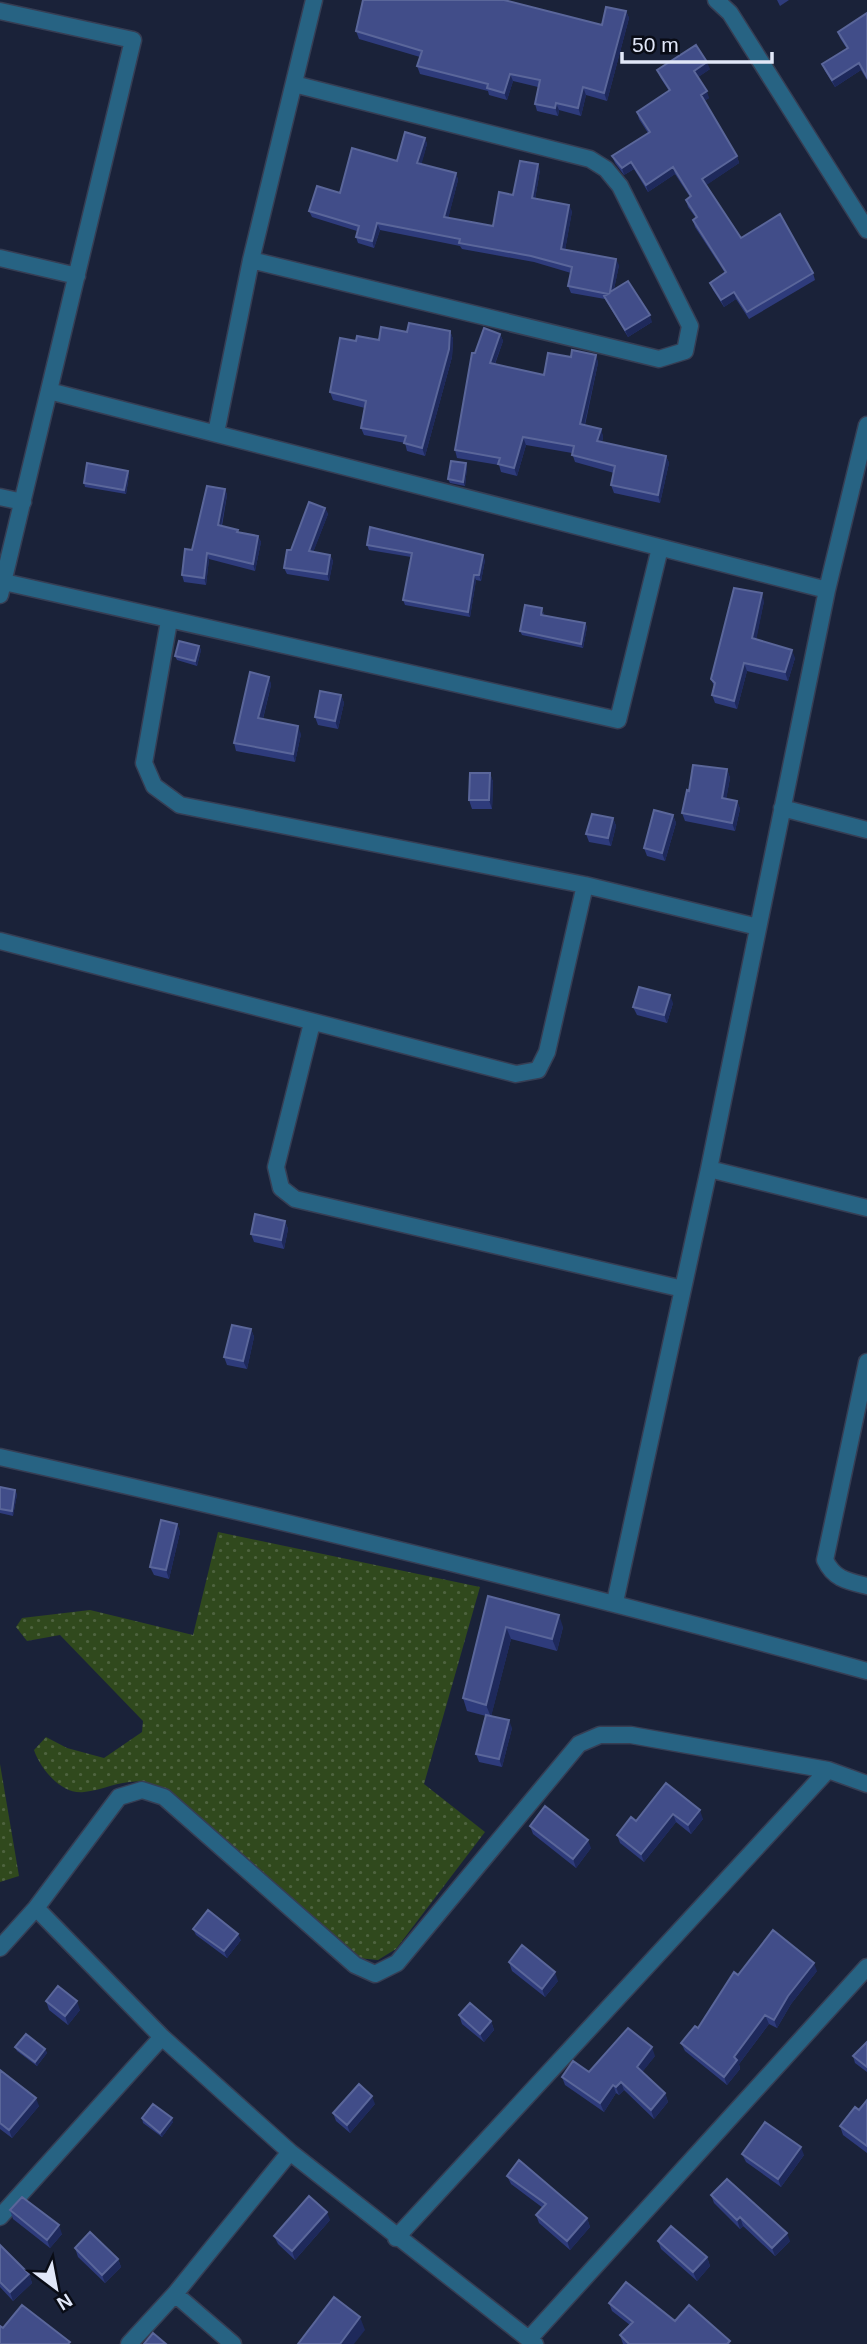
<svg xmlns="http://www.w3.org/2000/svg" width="867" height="2344" font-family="Arial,sans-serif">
  <defs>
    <pattern id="grass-dots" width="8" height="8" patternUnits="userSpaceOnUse" patternTransform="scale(1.75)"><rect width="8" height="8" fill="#30491d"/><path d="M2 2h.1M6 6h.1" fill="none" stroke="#4e633f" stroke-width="1.8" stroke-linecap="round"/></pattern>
  </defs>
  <rect width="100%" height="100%" fill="#1a2239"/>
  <path fill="url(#grass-dots)" d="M218 1532 480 1587 424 1784 485 1832 396 1949 378 1960 357 1958 169 1791C160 1788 151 1784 143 1782 123 1779 104 1790 84 1792 61 1795 40 1768 34 1750L46 1737 67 1748 104 1758 142 1732 143 1721 60 1635 27 1641 16 1627 22 1618 90 1610 193 1635Z
    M0 1764 19 1876 0 1882Z"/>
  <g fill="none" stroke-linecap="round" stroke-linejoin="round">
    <g stroke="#363e54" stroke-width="19">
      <path id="street" d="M716 0 730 13 867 230
        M0 11 133 40 0 595
        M0 258 77 276
        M251 260 659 359 685 351 690 326 620 186 606 169 590 159 294 84
        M49 391 827 590
        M216 433 251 260 314 0
        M0 497 23 502
        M4 582 618 720 660 548
        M169 621 144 763 154 786 180 805 585 885 758 927
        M782 808 867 830
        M0 941 516 1074 538 1070 547 1052 585 885
        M312 1023 276 1167 281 1188 295 1199 683 1289
        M709 1169 867 1208
        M867 1362 825 1560C834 1579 847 1581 867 1586
        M0 1457C291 1522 579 1592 867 1671
        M615 1602 709 1169 827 590 867 425
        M36 1908 162 2037 290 2152 535 2344
        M0 1948 36 1908 119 1797 142 1790 164 1797 355 1965 375 1974 397 1963 579 1744 600 1735H631L828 1770 867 1784
        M0 2217 162 2037
        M396 2238 828 1770
        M175 2294 233 2344
        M529 2339 867 1967
        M129 2344 175 2294 290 2152"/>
    </g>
    <use href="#street" stroke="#276383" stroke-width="16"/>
  </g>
  <path fill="#2e3b7b" d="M777 0H789L780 6Z
    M510 2 602 25 626 11 629 18 607 101 586 95 581 116 559 110 558 116 537 111 535 104 538 87 513 81 507 100 489 95 488 91 420 74 417 66 420 57 359 39 356 31Z
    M867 13V80L861 70 835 87 825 71 822 64 847 49 840 38 838 32Z
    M710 69 698 77 709 98 704 101 737 156 739 163 706 185 741 238 813 273 815 280 749 319 736 299 724 307 713 290 710 283 725 273 695 227 693 220 696 218 688 207 686 200 690 197 675 174 648 192 634 169 624 175 615 163 612 156 648 133 639 119 637 112 669 91 660 77 657 70Z
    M425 138 427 144 421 164 456 173 458 180 448 218 493 226 513 195 540 170 535 199 572 211 565 250 619 265 614 289 652 322 628 337 605 299 571 293 568 286 571 273 534 262 462 249 460 246 380 230 374 248 358 243 356 237 357 231 312 217 309 211 397 161Z
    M450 331 453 339 452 357 425 456 407 451 405 443 364 435 361 428 365 408 333 400 330 392 356 341 379 340 407 332Z
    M500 334 503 341 495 364 544 375 571 357 596 355 598 363 585 425 601 429 603 437 602 442 666 456 669 463 660 503 614 493 611 485 614 473 575 462 572 453 526 445 517 476 501 472 499 465 457 458 455 450 475 353Z
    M467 467 465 486 450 483 448 479Z
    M128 471 129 475 126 494 85 487 84 483Z
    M225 489 227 495 222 526 239 533 258 536 261 542 255 571 209 559 206 585 184 582 182 575 192 550Z
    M325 508 328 514 313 552 330 555 333 561 329 581 287 574 284 568 291 550Z
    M367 545 485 560 481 581 476 580 470 617 405 605 403 600 411 557 369 550Z
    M764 601 756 639 795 658 788 681 747 671 737 709 715 703 712 695 714 686 711 679Z
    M544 612 543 615 585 623 587 627 583 648 522 635 520 631Z
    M199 646 201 650 197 666 177 660 175 656Z
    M269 677 271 685 263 719 301 734 295 762 236 751 234 743Z
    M341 695 344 703 338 729 318 725 315 717Z
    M727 769 730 778 726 799 737 801 740 809 735 831 685 821 682 813 689 791Z
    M490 773 493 782 492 809H472L469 800Z
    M673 815 676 823 665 861 647 856 644 848Z
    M613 818 616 826 611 846 589 842 586 834Z
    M673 1003 667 1023 637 1015 633 1007Z
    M285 1221 288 1229 284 1249 254 1242 251 1234Z
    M251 1329 254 1337 247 1369 227 1365 224 1357Z
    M0 1487 17 1494 13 1516 0 1513Z
    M177 1524 180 1532 169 1579 154 1575 150 1567Z
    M488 1596 563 1627 557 1651 511 1639 491 1716 512 1728 502 1767 479 1762 476 1754 486 1716 467 1711 463 1698Z
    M666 1783 703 1819 691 1834 676 1822 644 1862 620 1843 617 1835 636 1821Z
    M530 1826 591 1848 576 1868 533 1834Z
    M193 1929 241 1940 227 1958 196 1935Z
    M509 1962 558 1981 545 1997 512 1971Z
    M817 1971 791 2004 777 2028 769 2024 739 2064 740 2069 727 2085 685 2051 681 2043 698 2028 738 1975Z
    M46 2001 80 2010 68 2025 49 2010Z
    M459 2015 491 2021 494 2030 484 2042 462 2024Z
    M867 2042V2072L855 2063 853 2056Z
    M15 2047 45 2049 47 2053 37 2066 17 2051Z
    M655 2056 642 2072 665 2093 668 2102 654 2119 624 2090 619 2095 616 2093 604 2112 565 2085 562 2077 589 2072Z
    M0 2070 39 2106 12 2138 0 2129Z
    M867 2100V2153L843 2135 840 2126Z
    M375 2104 350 2133 336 2121 333 2113Z
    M142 2118 173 2122 162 2137 143 2123Z
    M742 2154 804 2155 781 2187 746 2162Z
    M507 2176 587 2218 590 2227 570 2250 539 2223 536 2215 543 2208 511 2184Z
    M711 2195 790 2241 775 2256 743 2226 740 2229 714 2203Z
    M10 2210 62 2234 50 2248 13 2219Z
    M330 2220 295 2260 278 2244 274 2236Z
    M658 2241 707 2257 710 2266 697 2281 661 2249Z
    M0 2245 29 2274 32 2283 13 2301 0 2287Z
    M75 2248 118 2259 121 2267 105 2283 78 2257Z
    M609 2303 675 2321 731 2344H623L620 2335 630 2325 612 2311Z"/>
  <path fill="#1e295b" d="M626 11 629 18 607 101 604 93Z
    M707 62 710 69 697 78 694 71Z
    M859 63 861 70 835 87 832 80Z
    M510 74 513 81 507 100 504 93Z
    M583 87 586 95 581 116 578 108Z
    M707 91 709 98 703 102 701 95Z
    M556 103 559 110 558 116 555 108Z
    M425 138 427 144 420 170 417 163Z
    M737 156 739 163 705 186 702 179Z
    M631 162 634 169 624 175 622 168Z
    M538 164 540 170 534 205 532 198Z
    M673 167 675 174 648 192 646 185Z
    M456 173 458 180 447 223 444 217Z
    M569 205 572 211 564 256 561 249Z
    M377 223 380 230 374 248 372 241Z
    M616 259 619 265 612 299 610 292Z
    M734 292 736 299 724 307 721 300Z
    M650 315 652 322 628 337 625 330Z
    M450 331 453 339 452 357 425 456 422 448Z
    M500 334 503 341 492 371 490 363Z
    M596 355 598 363 583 431 580 424Z
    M601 429 603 437 600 449 597 441Z
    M523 437 526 445 517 476 514 468Z
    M666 456 669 463 660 503 658 495Z
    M466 463 467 467 465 486 463 482Z
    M128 471 129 475 126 494 124 490Z
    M225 489 227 495 220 531 218 525Z
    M325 508 328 514 311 558 309 551Z
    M258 536 261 542 255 571 253 564Z
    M207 553 209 559 206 585 204 578Z
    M330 555 333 561 329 581 327 574Z
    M483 555 485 560 481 581 479 575Z
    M474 575 476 580 470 617 468 612Z
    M762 593 764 601 755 646 752 638Z
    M585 623 587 627 583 648 581 644Z
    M199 646 201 650 197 666 195 661Z
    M792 650 795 658 788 681 785 672Z
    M744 663 747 671 737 709 734 701Z
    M269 677 271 685 261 726 258 718Z
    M341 695 344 703 338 729 335 721Z
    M298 726 301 734 295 762 293 754Z
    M727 769 730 778 725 806 722 798Z
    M490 773 493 782 492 809 489 800Z
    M737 801 740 809 735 831 732 823Z
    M673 815 676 823 665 861 662 853Z
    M613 818 616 826 611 846 608 838Z
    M670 995 673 1003 667 1023 664 1015Z
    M285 1221 288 1229 284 1249 281 1240Z
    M251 1329 254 1337 247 1369 243 1361Z
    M15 1490 17 1494 13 1516 12 1511Z
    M177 1524 180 1532 169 1579 166 1570Z
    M559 1615 563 1627 557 1651 552 1639Z
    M506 1627 511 1639 491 1717 486 1705Z
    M509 1720 512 1728 502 1767 499 1759Z
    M700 1810 703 1819 691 1834 688 1825Z
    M673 1814 676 1822 644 1862 641 1854Z
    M588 1840 591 1848 576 1868 573 1859Z
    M238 1934 241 1940 227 1958 224 1951Z
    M814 1963 817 1971 791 2004 777 2028 774 2020 788 1996Z
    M555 1972 558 1981 545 1997 542 1989Z
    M77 2001 80 2010 68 2025 65 2016Z
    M765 2015 769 2024 739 2064 740 2069 727 2085 724 2077 734 2057Z
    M491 2021 494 2030 484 2042 480 2034Z
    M652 2047 655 2056 640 2075 637 2067Z
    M45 2049 47 2053 37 2066 35 2062Z
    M621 2082 624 2090 619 2095 616 2087Z
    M613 2085 616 2093 604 2112 600 2103Z
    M665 2093 668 2102 654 2119 651 2110Z
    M372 2096 375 2104 350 2133 347 2125Z
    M36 2098 39 2106 12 2138 9 2130Z
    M172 2118 173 2122 162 2137 160 2133Z
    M801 2147 804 2155 781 2187 778 2179Z
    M327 2212 330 2220 295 2260 292 2251Z
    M740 2217 743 2226 740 2229 737 2220Z
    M587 2218 590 2227 570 2250 567 2241Z
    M59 2225 62 2234 50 2248 47 2240Z
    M787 2233 790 2241 775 2256 772 2248Z
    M707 2257 710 2266 697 2281 693 2272Z
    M118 2259 121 2267 105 2283 102 2275Z
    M29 2274 32 2283 13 2301 10 2292Z
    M360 2317 365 2330 354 2344H340Z"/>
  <path fill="#414d89" stroke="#5a669a" stroke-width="2" d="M363 0H504L602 25 606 7 626 11 604 93 583 87 578 108 556 103 555 108 535 104 540 80 510 74 504 93 487 88 488 84 417 66 422 51 356 31Z
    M867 13V77L859 63 832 80 822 64 848 48 838 32Z
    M696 45 707 62 694 71 707 91 701 95 737 156 702 179 741 238 780 214 813 273 747 312 734 292 721 300 710 283 726 272 693 220 697 217 686 200 691 196 673 167 646 185 631 162 622 168 612 156 650 132 637 112 670 90 657 70Z
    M405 132 425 138 417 163 456 173 444 217 493 226 499 192 513 195 520 161 538 164 532 198 569 205 561 249 616 259 610 292 628 281 650 315 625 330 604 296 608 294 568 286 572 267 531 256 459 243 460 239 377 223 372 241 356 237 359 226 309 211 317 186 340 193 352 148 397 161Z
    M409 323 450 331 449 349 422 448 404 443 406 436 361 428 366 401 330 392 340 338 356 341 357 336 379 340 381 327 407 332Z
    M484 328 500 334 490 363 544 375 548 353 571 357 572 350 596 355 580 424 601 429 597 441 666 456 658 495 611 485 615 466 572 455 574 446 523 437 514 468 498 464 500 458 455 450 472 353H475Z
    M451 461 466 463 463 482 448 479Z
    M87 463 128 471 124 490 84 483Z
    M207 486 225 489 218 525 238 530 237 532 258 536 253 564 207 553 204 578 182 575 185 549 192 550Z
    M309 502 325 508 309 551 330 555 327 574 284 568 287 550H291Z
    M370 527 483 555 479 575H474L468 612 403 600 412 553 367 545Z
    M734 588 762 593 752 638 792 650 785 672 744 663 734 701 712 695 715 683 711 679Z
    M525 605 542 608 541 615 585 623 581 644 520 631Z
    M179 641 199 646 195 661 175 656Z
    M250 672 269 677 258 718 298 726 293 754 234 743Z
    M320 691 341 695 335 721 315 717Z
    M693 765 727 769 722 798 737 801 732 823 682 813 687 790 689 791Z
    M470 773H490L489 800H469Z
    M654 810 673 815 662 853 644 848Z
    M592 814 613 818 608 838 586 834Z
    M639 987 670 995 664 1015 633 1007Z
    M255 1214 285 1221 281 1240 251 1234Z
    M232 1325 251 1329 243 1361 224 1357Z
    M0 1487 15 1490 12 1511 0 1509Z
    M161 1520 177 1524 166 1570 150 1567Z
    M488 1596 559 1615 552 1639 506 1627 486 1705 463 1698Z
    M486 1715 509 1720 499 1759 476 1754Z
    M666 1783 700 1810 688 1825 673 1814 641 1854 617 1835 631 1817 636 1821Z
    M545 1806 588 1840 573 1859 530 1826Z
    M208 1910 238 1934 224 1951 193 1929Z
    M773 1930 814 1963 788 1996 774 2020 765 2015 734 2057 737 2060 724 2077 681 2043 695 2026 698 2028 734 1972 738 1975Z
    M522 1945 555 1972 542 1989 509 1962Z
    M58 1986 77 2001 65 2016 46 2001Z
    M470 2003 491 2021 480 2034 459 2015Z
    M628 2028 652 2047 637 2067 665 2093 651 2110 621 2082 616 2087 613 2085 600 2103 562 2077 573 2061 589 2072Z
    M26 2034 45 2049 35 2062 15 2047Z
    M867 2042V2067L853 2056Z
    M0 2070 36 2098 9 2130 0 2123Z
    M359 2084 372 2096 347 2125 333 2113Z
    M867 2100V2146L840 2126 855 2107 859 2110Z
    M153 2104 172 2118 160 2133 142 2118Z
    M765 2122 801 2147 778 2179 742 2154Z
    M519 2160 587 2218 567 2241 536 2215 546 2204 507 2176Z
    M727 2179 787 2233 772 2248 740 2217 737 2220 711 2195Z
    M309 2196 327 2212 292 2251 274 2236Z
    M22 2197 59 2225 47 2240 10 2210Z
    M671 2226 707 2257 693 2272 658 2241Z
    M90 2232 118 2259 102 2275 75 2248Z
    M0 2245 29 2274 10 2292 0 2282Z
    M626 2282 675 2321 689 2305 730 2341 727 2344H629L620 2335 633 2322 609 2303Z
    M334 2297 360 2317 340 2344H298Z
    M22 2305 70 2342 68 2344H0V2326L3 2328Z
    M153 2333 166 2344H144Z"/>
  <g transform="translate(56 2288) rotate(148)" stroke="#090c16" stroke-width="5" paint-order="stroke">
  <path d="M0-5L12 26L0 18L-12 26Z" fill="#e1e7f8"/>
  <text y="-10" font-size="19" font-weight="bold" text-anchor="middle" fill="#e1e7f8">N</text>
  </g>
  <path d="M622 52v10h150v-10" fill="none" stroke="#e1e7f8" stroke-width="3.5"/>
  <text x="632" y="52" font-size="21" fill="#e1e7f8" stroke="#090c16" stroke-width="5" paint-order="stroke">50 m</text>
</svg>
